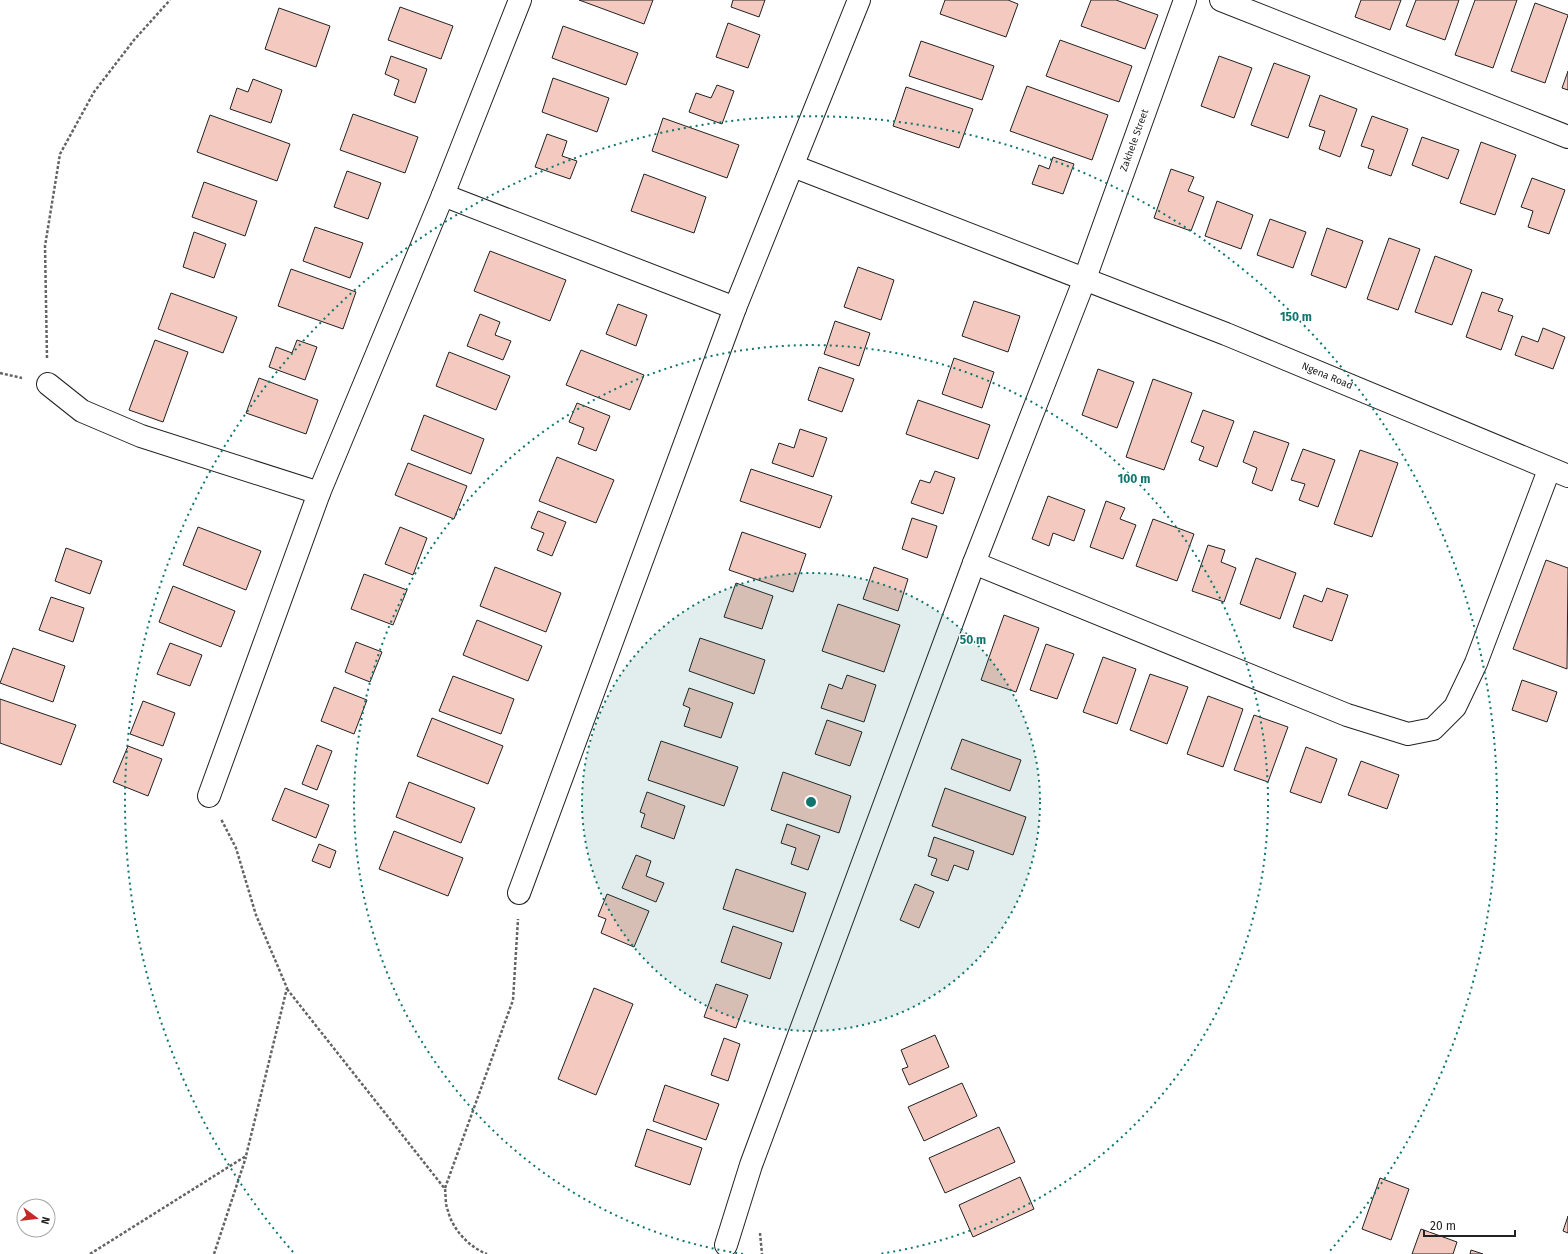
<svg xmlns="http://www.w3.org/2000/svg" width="1568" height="1254" font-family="'Fira Sans',sans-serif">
  <rect width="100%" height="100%" fill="#fff"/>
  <path fill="#f3c9c0" stroke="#222" d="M579 0H653L644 24Z
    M733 0H765L759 17 731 7Z
    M945 0H1008L1018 4 1006 37 940 14Z
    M1091 0H1116L1158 15 1145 49 1081 26Z
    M1361 0H1401L1390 30 1355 17Z
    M1416 0H1459L1445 40 1406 26Z
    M1475 0H1517L1493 68 1455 55Z
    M1535 3 1568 15 1545 83 1511 71Z
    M400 7 453 26 441 59 388 40Z
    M279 8 330 26 316 67 265 49Z
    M728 23 760 35 748 68 716 57Z
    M563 26 638 53 626 85 552 58Z
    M1060 40 1132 66 1119 102 1046 76Z
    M921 41 994 66 982 100 909 76Z
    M391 56 427 69 415 103 394 95 399 80 385 74Z
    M1219 56 1252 68 1234 118 1201 106Z
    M1274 63 1310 76 1288 138 1251 125Z
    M1568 71V90L1562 88Z
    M553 78 609 98 597 132 542 112Z
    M253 79 282 90 271 123 230 109 237 88 248 92Z
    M717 85 734 91 722 124 689 112 696 93 711 98Z
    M1027 86 1108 115 1092 160 1010 131Z
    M906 87 973 109 959 148 893 126Z
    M1320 95 1357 109 1340 157 1319 149 1325 131 1309 126Z
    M353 114 418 137 405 173 340 150Z
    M210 115 290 144 277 181 197 152Z
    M1372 116 1408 129 1391 176 1368 168 1374 150 1361 146Z
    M663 118 739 145 727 178 652 151Z
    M547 134 567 141 562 156 577 161 570 179 535 167Z
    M1422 137 1459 150 1448 179 1412 165Z
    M1481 142 1516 155 1495 215 1460 203Z
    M1053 157 1074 164 1063 194 1032 184 1039 165 1049 169Z
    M1171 169 1194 177 1188 191 1204 197 1191 231 1154 218Z
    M347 171 381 183 368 219 334 207Z
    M644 174 706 197 694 233 631 211Z
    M1532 178 1565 190 1549 234 1528 227 1533 211 1521 207Z
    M204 182 257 201 245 236 192 217Z
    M1217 201 1253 215 1241 249 1205 236Z
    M1270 219 1306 232 1293 268 1257 255Z
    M315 227 363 243 350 278 303 261Z
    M1327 228 1363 241 1346 288 1311 275Z
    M194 232 226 244 214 278 183 267Z
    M1389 238 1420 249 1398 310 1367 299Z
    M490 251 566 280 550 321 474 291Z
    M1435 256 1472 270 1452 325 1415 312Z
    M858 267 894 280 881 320 844 307Z
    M291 269 356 292 343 329 278 306Z
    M1482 292 1503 299 1498 311 1513 316 1501 350 1466 337Z
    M171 293 237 317 223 353 158 329Z
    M974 301 1020 316 1008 352 962 336Z
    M618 304 647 315 636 346 606 334Z
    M480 314 500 322 495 335 511 341 503 360 467 346Z
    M835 321 870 333 859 366 824 354Z
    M1543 328 1565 337 1553 369 1515 355 1522 336 1538 342Z
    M155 340 188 352 163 422 129 410Z
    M297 340 317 347 305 380 269 367 276 347 292 353Z
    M581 350 644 375 630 410 566 385Z
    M449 352 510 376 496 410 436 386Z
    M954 358 994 372 982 408 942 394Z
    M819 367 854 379 842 412 808 400Z
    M1098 369 1134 382 1117 428 1082 415Z
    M259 378 318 400 306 434 246 413Z
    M1153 379 1192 393 1164 470 1126 457Z
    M918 400 990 425 978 459 906 434Z
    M577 403 610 416 596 451 578 444 584 428 569 422Z
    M1203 410 1234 421 1217 467 1199 460 1204 447 1191 442Z
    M424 415 484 439 471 474 411 450Z
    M800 429 827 438 813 477 772 463 779 443 794 448Z
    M1254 431 1289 443 1272 491 1252 483 1257 468 1243 462Z
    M1303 449 1335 460 1318 507 1299 500 1305 484 1291 480Z
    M1360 450 1398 463 1372 537 1334 524Z
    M557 457 614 480 596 523 539 501Z
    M408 463 467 486 454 519 395 495Z
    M751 469 832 496 820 528 740 501Z
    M935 471 955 478 943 514 911 503 920 480 930 483Z
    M1048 496 1085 510 1074 541 1053 533 1049 546 1032 539Z
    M1106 501 1125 508 1120 519 1136 525 1123 559 1090 547Z
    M538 511 566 522 552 556 537 550 544 533 531 528Z
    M912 518 937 526 927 558 902 549Z
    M1153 519 1194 534 1177 581 1136 566Z
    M198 527 261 551 246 590 183 565Z
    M400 527 427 538 413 575 385 564Z
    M742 532 806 554 793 592 729 570Z
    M1208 545 1225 550 1221 562 1236 568 1224 602 1192 591Z
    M66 548 102 561 90 594 55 581Z
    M1256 558 1296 573 1280 619 1240 604Z
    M1546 560 1568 568 1567 669 1513 649Z
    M495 567 561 593 546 632 480 606Z
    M874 567 908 579 898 611 863 599Z
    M364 574 407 590 393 625 351 609Z
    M736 583 773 596 762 629 724 617Z
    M173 586 235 611 221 647 159 622Z
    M1327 588 1348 595 1332 641 1293 627 1304 595 1322 602Z
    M51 597 84 608 73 642 39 630Z
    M838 604 900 625 884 672 822 651Z
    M1004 615 1039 628 1016 692 981 680Z
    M477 620 542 646 528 681 463 655Z
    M700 638 765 660 754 694 689 671Z
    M356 642 382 652 370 682 345 672Z
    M170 643 202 655 190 686 157 674Z
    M1046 644 1074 654 1057 699 1030 690Z
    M13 648 65 666 53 702 0 683Z
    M1103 657 1136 669 1117 724 1083 712Z
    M1150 674 1188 687 1167 744 1130 730Z
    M847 675 876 685 864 722 821 708 829 684 842 689Z
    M453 676 514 699 501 734 439 711Z
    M1522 680 1557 692 1547 722 1512 710Z
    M334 687 367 700 354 734 321 721Z
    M689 688 733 703 721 738 684 726 690 708 683 705Z
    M1208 696 1243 709 1223 767 1187 754Z
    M0 699 76 725 61 765 0 743Z
    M143 701 175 713 163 746 130 734Z
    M1254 715 1288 727 1268 782 1234 770Z
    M432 718 503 746 488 784 417 756Z
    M827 720 862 732 850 766 815 754Z
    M962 739 1021 760 1010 791 951 769Z
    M661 741 738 767 724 806 648 780Z
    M317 745 332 751 317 790 302 784Z
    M128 746 162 759 148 796 113 782Z
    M1306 747 1337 759 1321 803 1290 792Z
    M1361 761 1399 775 1387 809 1348 795Z
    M783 772 851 796 839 833 771 810Z
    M409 782 475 808 461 843 396 817Z
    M285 788 329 805 316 838 272 820Z
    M945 788 1026 817 1013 855 932 826Z
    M647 792 685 806 674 839 641 827 645 814 640 812Z
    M787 824 820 836 808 870 791 864 796 848 781 843Z
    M394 831 463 858 448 896 379 869Z
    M934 837 974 851 968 870 954 865 948 881 931 875 937 859 928 856Z
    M319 844 336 851 330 868 312 861Z
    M636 855 651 861 646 876 664 883 656 902 622 888Z
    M736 869 806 893 793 932 723 909Z
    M915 884 934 892 919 928 900 920Z
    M607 894 649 911 634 947 601 933 606 919 598 916Z
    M733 926 782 943 770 979 721 962Z
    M716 984 748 995 736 1028 704 1017Z
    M594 988 633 1004 596 1095 558 1079Z
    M935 1035 949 1067 909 1085 902 1069 908 1067 901 1050Z
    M724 1038 740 1044 728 1081 711 1075Z
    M962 1083 977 1116 924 1141 908 1107Z
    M665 1085 719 1104 706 1140 653 1121Z
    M999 1127 1015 1162 945 1193 929 1158Z
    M647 1129 702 1148 690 1185 635 1166Z
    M1020 1177 1034 1209 973 1237 959 1205Z
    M1380 1178 1409 1189 1391 1240 1362 1229Z
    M1568 1216V1233L1563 1231Z
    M1421 1229 1457 1242 1453 1254H1412Z
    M1471 1250 1483 1254H1470Z"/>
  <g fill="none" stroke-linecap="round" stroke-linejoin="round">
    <g stroke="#222" stroke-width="24">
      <g id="minor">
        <path d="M1221 0 1568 137"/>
        <path id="s1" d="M793 166 1226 334 1568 476"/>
        <path d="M443 195 735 308"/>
        <path d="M48 384 82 411 141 436 319 493"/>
        <path d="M974 563 1347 715 1408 734 1433 729 1455 707 1476 663 1549 470"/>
        <path d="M209 796 319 493 443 195 520 0"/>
        <path d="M519 893 735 308 859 0"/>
        <path id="s2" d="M726 1245 751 1165 974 563 1084 281 1185 0"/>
      </g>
    </g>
    <path stroke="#646464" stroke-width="2.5" stroke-dasharray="3 2" stroke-linecap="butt" d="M47 358 45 246 60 154 94 92 134 40 170 0
      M0 373 22 378
      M287 989 445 1189C446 1196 445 1204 448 1211 453 1230 469 1247 487 1254
      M445 1188 513 1000 518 919
      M760 1233 762 1254
      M90 1254 246 1156 287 988 256 915 236 848 221 819
      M214 1254 246 1157"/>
    <use href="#minor" stroke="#fff" stroke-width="22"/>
  </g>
  <circle cx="811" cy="802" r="229" fill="#0f766e" fill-opacity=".12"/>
  <g fill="none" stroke="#0f766e" stroke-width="2" stroke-dasharray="2 4">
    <circle cx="811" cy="802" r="229"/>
    <path d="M743 1254A457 457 0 1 1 879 1254"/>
    <path d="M293 1252A686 686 0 1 1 1329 1252"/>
  </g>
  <g text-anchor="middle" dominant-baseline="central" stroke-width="3" stroke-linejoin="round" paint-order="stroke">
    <g font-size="10" fill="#222" stroke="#fff">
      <text stroke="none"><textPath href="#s2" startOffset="1178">Zakhele Street</textPath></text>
      <text stroke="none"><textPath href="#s1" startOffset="574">Ngena Road</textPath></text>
    </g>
  </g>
  <circle cx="811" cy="802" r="6" fill="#0f766e" stroke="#fff" stroke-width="2"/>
  <g font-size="12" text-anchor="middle" font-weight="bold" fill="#0f766e" stroke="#fff" stroke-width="3" stroke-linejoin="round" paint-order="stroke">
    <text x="1296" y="321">150 m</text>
    <text x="1134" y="483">100 m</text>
    <text x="973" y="644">50 m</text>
  </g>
  <g transform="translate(36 1218) rotate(105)"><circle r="19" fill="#ffffff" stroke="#a7a7a7"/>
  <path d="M0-3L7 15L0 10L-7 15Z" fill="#c62828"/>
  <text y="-6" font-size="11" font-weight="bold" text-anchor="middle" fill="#222222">N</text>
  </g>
  <path d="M1424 1230v6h91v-6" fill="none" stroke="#222222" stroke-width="2"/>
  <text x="1430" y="1230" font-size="12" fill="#222222" stroke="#ffffff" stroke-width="3" paint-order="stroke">20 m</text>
</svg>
